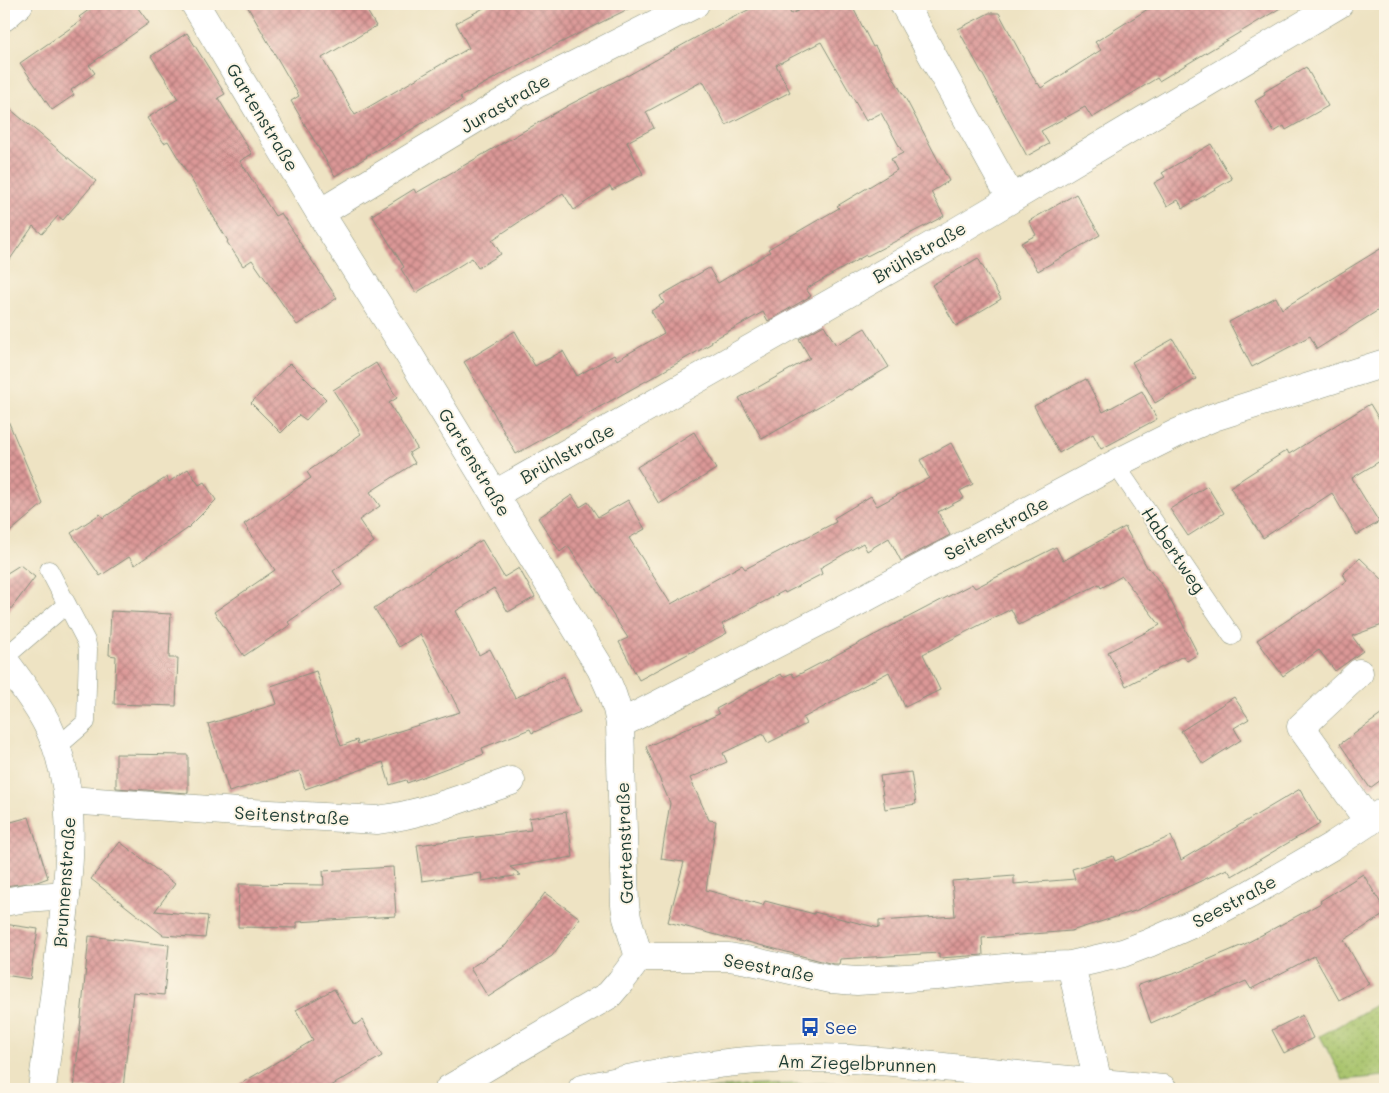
<svg xmlns="http://www.w3.org/2000/svg" width="1389" height="1093" font-family="Mali,sans-serif">
  <defs>
    <pattern id="grass-dots" width="8" height="8" patternUnits="userSpaceOnUse" patternTransform="scale(1.25)"><rect width="8" height="8" fill="#a7c36a"/><path d="M2 2h.1M6 6h.1" fill="none" stroke="#87a058" stroke-width="1.8" stroke-linecap="round"/></pattern>
    <pattern id="park-tufts" width="24" height="20" patternUnits="userSpaceOnUse" patternTransform="scale(1.25)"><rect width="24" height="20" fill="#a7c36a"/><path d="M3 7l-1-3M5 7V3M7 7l1-3M15 17l-1-3M17 17v-4M19 17l1-3" fill="none" stroke="#87a058"/></pattern>
    <pattern id="building-cross-hatch" width="8" height="8" patternUnits="userSpaceOnUse" patternTransform="scale(1.25)"><rect width="8" height="8" fill="#dc9897"/><path d="M0 0l8 8M0 8l8-8" fill="none" stroke="#b27d7c"/></pattern>
  </defs>
  <rect width="100%" height="100%" fill="#fcf5e5"/>
  <filter id="ink" filterUnits="userSpaceOnUse"><feTurbulence type="fractalNoise" baseFrequency=".02" numOctaves="2"/><feDisplacementMap in="SourceGraphic" scale="10" xChannelSelector="R" yChannelSelector="G"/><feConvolveMatrix kernelMatrix="1 2 1 2 8 2 1 2 1" color-interpolation-filters="sRGB"/></filter>
  <filter id="wash" filterUnits="userSpaceOnUse"><feTurbulence type="fractalNoise" baseFrequency=".0096" numOctaves="4" result="noise"/><feDisplacementMap in="SourceGraphic" scale="20" xChannelSelector="R" yChannelSelector="G"/><feGaussianBlur stdDeviation="1.12" result="paint"/><feColorMatrix in="noise" values="0 0 0 0 0 0 0 0 0 0 0 0 0 0 0 0 0 1.4 0 .05"/><feComposite in="paint" operator="in"/></filter>
  <g filter="url(#wash)">
    <rect width="100%" height="100%" fill="#eee3c3"/>
    <path fill="url(#grass-dots)" stroke="#63804f" d="M1385 1000V1076L1343 1080 1320 1036Z"/>
    <path fill="url(#park-tufts)" stroke="#63804f" d="M822 1083 904 1089H707L736 1086Z"/>
    <g id="blocks">
      <path fill="url(#building-cross-hatch)" d="M97 4H135L149 23 89 65 95 73 71 90 74 95 52 110 20 63 82 20 79 17Z
        M246 4H363L376 26 322 58 355 115 469 48 456 23 491 4H638L546 50 460 97 462 100 366 156 367 157 335 176 291 101 299 96Z
        M760 4H786L791 14 812 4H851L873 47 875 46 908 103 949 181 931 192 944 216 867 256 866 255 806 289 811 296 768 321 763 312 711 341 712 343 662 372 516 454 484 395 464 362 515 331 535 366 563 351 577 376 614 355 617 360 664 333 651 311 664 303 660 296 709 268 718 283 770 252 768 249 839 208 837 206 897 170 891 159 903 153 881 113 866 121 821 42 776 65 790 92 726 125 703 81 646 112 654 128 627 142 643 174 612 190 610 186 574 210 563 193 492 240 501 254 478 268 472 258 416 293 401 269 404 267 372 215 414 189 416 193 569 105 627 75V76L722 23Z
        M1156 4H1287L1159 81 1157 78 1092 118 1085 107 1041 131 1049 144 1027 156 958 29 989 13H999L1037 84 1038 83 1041 88 1101 50 1095 42Z
        M187 33 225 94 218 98 252 154 240 161 275 216 281 213 299 240H298L337 298 297 325 252 260 243 266 227 242 228 241 168 141 164 143 147 118 178 99 151 56Z
        M1306 67 1328 106 1286 130 1284 126 1274 132 1255 101 1265 95 1264 92Z
        M4 104 96 181 63 220 58 216 42 234 33 226 4 268Z
        M1211 144 1232 179 1183 208 1178 200 1167 206 1154 183 1165 177 1162 173Z
        M1076 194 1100 235 1038 271 1021 243 1036 235 1029 221Z
        M1385 246V306L1317 349 1310 336 1252 367 1229 322 1276 297 1282 309Z
        M978 258 1001 299 956 326 932 285Z
        M824 325 836 345 865 328 889 367 850 390 849 389 762 439 739 398 810 358 799 339Z
        M1173 339 1196 379 1155 403 1132 362Z
        M290 363 326 399 306 420 299 415 281 433 251 403Z
        M376 363 397 398 389 403 417 448 409 453 415 463 370 492 380 506 359 520 374 542 333 571 342 585 288 622 290 625 244 656 214 612 275 570 244 524 311 478 307 472 361 434 333 390Z
        M1086 379 1103 412 1142 391 1157 419 1101 449 1093 434 1059 453 1034 406Z
        M1370 404 1385 429V458L1352 478 1379 522 1357 535 1332 493 1263 538 1230 487 1287 450 1289 454Z
        M4 411 43 504 4 537Z
        M694 432 716 469 659 504 637 467Z
        M951 443 973 484 960 491 964 498 938 512 950 535 901 561 889 538 867 551 863 543 820 568 822 574 785 593 784 591 722 624 727 633 639 680 619 642 628 638 568 546 560 552 538 518 572 495 580 507 588 502 598 517 628 500 645 529 629 538 671 604 742 565 745 569 836 522 834 518 871 496 877 506 929 478 920 460Z
        M188 469 199 485 204 482 216 500 187 529 135 565 129 557 100 576 71 533 100 514 103 518 167 477 169 482Z
        M1207 486 1224 513 1188 536 1170 509Z
        M1125 527 1148 569 1149 568 1164 588 1198 654 1187 661 1183 656 1126 686 1108 652 1160 625 1122 576 1101 588 1099 584 1019 625 1011 609 923 654 940 690 905 707 889 672 803 718 806 724 768 743 763 734 723 753 727 762 690 778 709 820 716 821 706 890 763 905 765 901 814 914V912L879 928V921L955 916 952 881 1014 876V884L1075 879 1072 869 1113 856 1115 861 1171 836 1181 860 1300 789 1320 824 1232 876 1227 869 1135 911 1071 931 982 938 983 955 939 958V953L840 959 839 964H833L744 941 743 942 668 922 684 862 661 859 670 803 646 747 719 714 716 709 781 674 783 677 792 673 794 677 972 584 975 588 1056 547 1063 561Z
        M482 540 504 577 519 568 535 597 508 612 494 588 456 611 479 655 490 649 515 698 564 676 580 712 532 733 530 729 482 748 484 754 407 783 406 780 390 785 383 762 305 789 299 771 229 792 208 724 277 704 271 686 316 671 341 746 357 740 358 744 460 712 420 634 399 647 374 608 447 561Z
        M1360 558 1385 582V624L1352 636 1363 651 1335 671 1319 650 1283 676 1257 640 1303 610 1304 611 1347 581 1343 574Z
        M20 565 35 577 4 618V575Z
        M111 611 171 614 169 658H178L176 706 114 704 116 656 109 655Z
        M1234 697 1249 719 1234 728 1241 740 1203 764 1181 731Z
        M1385 712V777L1370 788 1340 744Z
        M116 754 188 755V793L116 788Z
        M911 772 916 804 885 809 880 776Z
        M566 812 573 857 510 867 521 875 482 881 481 873 422 881 417 845 531 830 529 818Z
        M29 817 48 878 37 882 4 886V824Z
        M120 842 175 884 155 911 208 916 205 938 163 935 91 879Z
        M393 867 396 916 297 922V928L238 927 239 884 324 885 323 871Z
        M1363 874 1385 910V914L1344 940 1369 984 1339 1000 1314 956 1251 989 1246 981 1151 1023 1138 985 1179 972 1245 944 1321 903 1320 901Z
        M545 893 580 918 552 956 488 997 470 968 506 945Z
        M4 924 38 929 30 979 4 975Z
        M89 936 169 945 164 995 133 992 123 1089H74Z
        M334 989 355 1025 362 1020 382 1056 326 1089H232L313 1040 296 1010Z
        M1302 1015 1313 1038 1284 1053 1272 1030Z"/>
    </g>
  </g>
  <g filter="url(#ink)">
    <use href="#blocks" fill-opacity="0" stroke="#86907c" stroke-width="1"/>
    <g fill="none" stroke-linecap="round" stroke-linejoin="round">
      <g stroke="#86907c" stroke-width="19">
        <path id="service" d="M1115 464 1232 636
          M49 570 86 641 88 649 86 722 56 748
          M4 658 67 604"/>
      </g>
      <g stroke="#86907c" stroke-width="29">
        <path id="minor" d="M195 4 320 213 405 348 601 669C610 688 617 703 620 724L625 905 627 918 639 957
          M904 4 1011 198
          M320 213 513 96 695 4
          M495 494 954 233 1339 4
          M1359 673 1301 727 1369 822
          M620 724 863 599 1115 464 1179 432 1214 417 1385 363
          M69 800 252 813 377 820C421 815 469 796 511 781
          M4 902 26 898 66 895
          M639 957H729L747 960 831 979 857 981 937 976 1013 967 1071 965 1123 953 1149 943 1201 920 1250 894 1332 846 1385 811
          M1071 965 1098 1083 1097 1089
          M449 1089 609 995 621 981 639 957"/>
      </g>
      <g stroke="#86907c" stroke-width="29">
        <path id="tertiary" d="M4 17 19 4
          M4 660C19 681 37 703 48 726 79 792 70 862 62 931 56 984 49 1037 42 1089
          M582 1089C656 1072 732 1058 809 1058 867 1058 925 1065 982 1071 1043 1078 1103 1083 1163 1089"/>
      </g>
      <use href="#service" stroke="#fff" stroke-width="18"/>
      <use href="#minor" stroke="#fff" stroke-width="28"/>
      <use href="#tertiary" stroke="#fff" stroke-width="28"/>
    </g>
  </g>
  <defs>
    <g id="bus-bare" transform="scale(1.5)"><path d="M-5-6H5V4H4V6H2V4H-2V6H-4V4H-5ZM-3.5-4V0h7V-4ZM-3.5 1.2v1.5H-2V1.2ZM2 1.2v1.5H3.5V1.2Z" fill="#1a4fb4" stroke="#fcf5e5" stroke-width="2.5" paint-order="stroke"/></g>
  </defs>
  <g fill-rule="evenodd">
    <use href="#bus-bare" x="810" y="1027"/>
  </g>
  <g text-anchor="middle" dominant-baseline="central" stroke-width="4" stroke-linejoin="round" paint-order="stroke">
    <g font-size="18" fill="#1f3d34" stroke="#fcf5e5">
      <text transform="translate(505 103) rotate(-30)">Jurastraße</text>
      <text transform="translate(263 117) rotate(59)">Gartenstraße</text>
      <text transform="translate(919 252) rotate(-30)">Brühlstraße</text>
      <text transform="translate(567 453) rotate(-29)">Brühlstraße</text>
      <text transform="translate(475 462) rotate(59)">Gartenstraße</text>
      <text transform="translate(996 528) rotate(-28)">Seitenstraße</text>
      <text transform="translate(1174 550) rotate(56)">Habertweg</text>
      <text transform="translate(292 815) rotate(3)">Seitenstraße</text>
      <text transform="translate(624 843) rotate(-92)">Gartenstraße</text>
      <text transform="translate(64 882) rotate(-86)">Brunnenstraße</text>
      <text transform="translate(1234 901) rotate(-28)">Seestraße</text>
      <text transform="translate(769 967) rotate(10)">Seestraße</text>
      <text transform="translate(857 1063) rotate(2)">Am Ziegelbrunnen</text>
    </g>
    <g font-size="18" fill="#164399" stroke="#fcf5e5" text-anchor="start">
      <text x="825" y="1027">See</text>
    </g>
  </g>
  <rect width="1389" height="1093" fill="none" stroke="#fcf5e5" stroke-width="20"/>
</svg>
